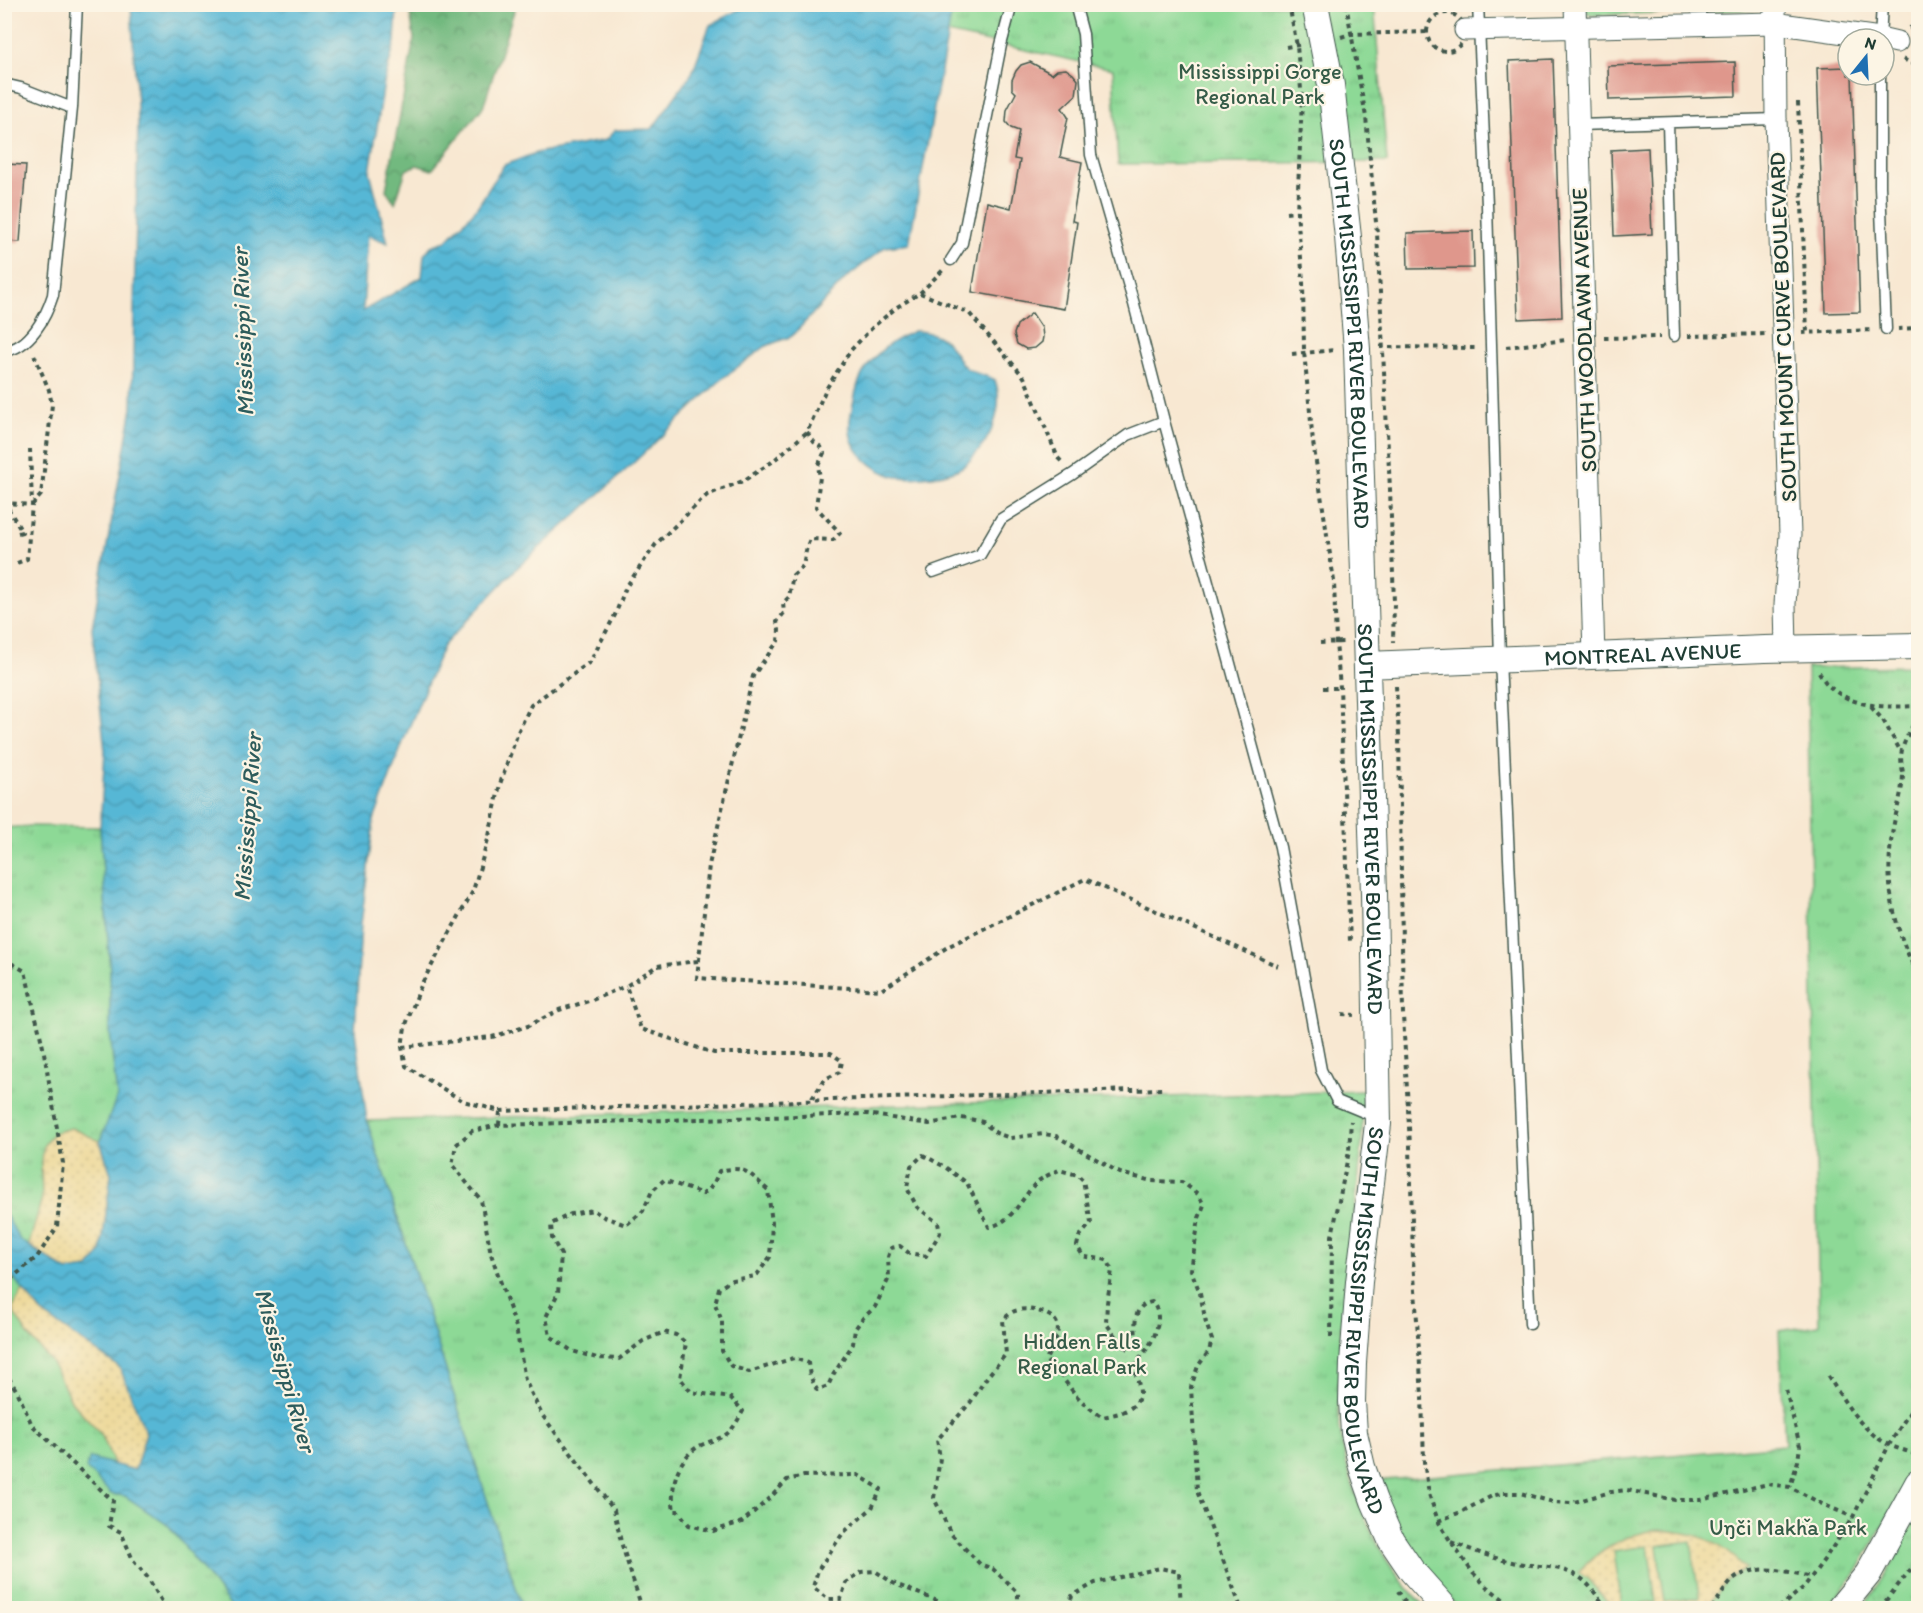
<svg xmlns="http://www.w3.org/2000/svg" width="1923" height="1613" font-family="Itim,sans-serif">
  <defs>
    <pattern id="grass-tufts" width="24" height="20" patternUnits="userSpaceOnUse" patternTransform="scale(1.5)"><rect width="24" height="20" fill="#8dd996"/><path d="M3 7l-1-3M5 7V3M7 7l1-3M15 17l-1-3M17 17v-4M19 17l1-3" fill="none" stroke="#79bb82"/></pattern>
    <pattern id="forest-crowns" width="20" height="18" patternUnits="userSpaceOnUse" patternTransform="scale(1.5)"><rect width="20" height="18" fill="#72b97f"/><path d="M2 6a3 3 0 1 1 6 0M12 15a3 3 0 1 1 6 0" fill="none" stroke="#5d9869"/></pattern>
    <pattern id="sand-dots" width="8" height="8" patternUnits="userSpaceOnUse" patternTransform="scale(1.5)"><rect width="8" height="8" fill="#eeda9e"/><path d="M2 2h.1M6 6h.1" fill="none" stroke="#ccbc89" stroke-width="1.8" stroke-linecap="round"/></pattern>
    <pattern id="water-waves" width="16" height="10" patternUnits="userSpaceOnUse" patternTransform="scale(1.5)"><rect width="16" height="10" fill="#56b7d5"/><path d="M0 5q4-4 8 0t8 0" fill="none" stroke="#4796ae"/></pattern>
  </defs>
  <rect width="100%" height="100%" fill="#fcf5e5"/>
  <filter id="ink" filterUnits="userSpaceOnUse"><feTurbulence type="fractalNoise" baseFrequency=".0167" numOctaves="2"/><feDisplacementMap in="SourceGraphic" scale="12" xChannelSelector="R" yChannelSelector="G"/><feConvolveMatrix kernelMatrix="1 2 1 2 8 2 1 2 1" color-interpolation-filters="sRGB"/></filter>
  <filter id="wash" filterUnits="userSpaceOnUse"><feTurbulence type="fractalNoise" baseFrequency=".008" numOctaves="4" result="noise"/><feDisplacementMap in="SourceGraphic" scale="24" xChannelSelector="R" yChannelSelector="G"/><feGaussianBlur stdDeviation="1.35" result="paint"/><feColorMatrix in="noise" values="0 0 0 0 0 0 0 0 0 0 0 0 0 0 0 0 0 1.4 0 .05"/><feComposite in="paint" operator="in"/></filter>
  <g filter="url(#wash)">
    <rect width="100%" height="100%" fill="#f8e8d2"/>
    <path fill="url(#grass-tufts)" stroke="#568b65" stroke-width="1.5" d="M953 5H1374L1387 162 1118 164 1113 69 947 33Z
      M1582 5H1762L1758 9 1754 10 1592 15 1584 11Z
      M1918 666V1462L1855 1575 1826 1608H1461L1443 1594 1402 1540 1375 1481 1785 1445 1779 1331 1819 1325 1807 668Z
      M31 826 100 827 110 971V1032L117 1097 42 1313 120 1368 135 1470 90 1458 111 1494 125 1496 169 1526 232 1608H5L4 828Z
      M1363 1091C1362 1115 1363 1139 1360 1163 1353 1231 1341 1299 1339 1367 1338 1381 1337 1395 1338 1408 1340 1458 1360 1516 1386 1559 1397 1577 1411 1593 1426 1608H523L504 1553 367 1121Z
      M1918 1514V1608H1860C1886 1582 1901 1546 1918 1514Z"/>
    <path fill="url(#forest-crowns)" stroke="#487b5a" stroke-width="1.5" d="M409 5H516L483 107 432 170 417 165 406 170 395 203 386 190 414 39Z"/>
    <path fill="url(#sand-dots)" stroke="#868c69" stroke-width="1.5" d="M71 1128 100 1141 111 1174 101 1252 89 1268 67 1271 29 1245 42 1198 41 1162 44 1145 53 1133Z
      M23 1290 42 1313 120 1368 146 1433 135 1470 115 1465 101 1434 72 1402 52 1363 28 1335 12 1310Z
      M1654 1530C1693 1531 1720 1539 1746 1569L1728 1579 1706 1608H1613L1588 1579 1578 1572C1602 1547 1621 1537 1654 1530Z"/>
    <path fill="#8dd996" stroke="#568b65" stroke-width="1.5" d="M1691 1541 1699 1597 1665 1602 1657 1546Z
      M1648 1546 1656 1602 1622 1607 1614 1551Z"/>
    <path fill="url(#water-waves)" stroke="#3a7a84" stroke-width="1.5" d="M131 5H397L395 42 384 83 370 172 388 243 368 235 363 311 422 277 424 255 431 246 446 241 476 209 504 165 536 153 606 140 615 130 652 129 692 73 710 25 738 10 742 5H953L909 244 885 247 844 280 792 336 766 346 723 378 628 468 516 569 443 646 403 742 374 820 361 924 355 1031 367 1121 504 1553 523 1608H232L169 1526 125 1496 111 1494 86 1468 90 1458 135 1470 146 1433 120 1368 42 1313 16 1281 5 1265V1213L20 1240 67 1271 89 1268 101 1252 111 1174 100 1141 117 1097 110 1032V971L100 827 105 751 92 628 132 408 138 121Z
      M914 331C932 332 945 336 954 352 958 357 960 363 965 367 975 375 985 374 995 380 1005 408 991 440 971 459 968 462 964 467 960 468 947 476 907 480 893 476 874 470 852 452 850 432 848 420 853 406 855 395 861 364 885 343 914 331Z"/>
    <g id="blocks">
      <path fill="#df978c" d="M1553 59 1562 317 1518 319 1509 61Z
        M1030 62 1052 74 1057 70 1066 69 1073 74 1078 80 1076 95 1062 108 1068 117 1060 157 1082 162 1072 221 1077 222 1064 309 972 292 987 202 1011 208 1020 160 1014 159 1019 131 1011 128 1006 122 1007 110 1016 93 1012 89V80L1016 71 1021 65Z
        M1735 62 1736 96 1609 100 1608 66Z
        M1848 67V75H1852L1860 312 1826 313 1817 68Z
        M1648 148 1652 234 1614 236 1611 150Z
        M4 164 26 165 20 242 4 241Z
        M1473 231 1474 268 1408 269 1407 233Z
        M1032 313 1042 328 1043 337 1042 342 1035 348 1026 349 1017 344 1014 334 1017 325Z"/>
    </g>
  </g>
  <g filter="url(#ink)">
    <use href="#blocks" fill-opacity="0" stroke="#40574c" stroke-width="1.5"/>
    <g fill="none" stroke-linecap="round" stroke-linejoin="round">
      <g stroke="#40574c" stroke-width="13">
        <path id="service" d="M1075 4 1083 34 1091 155 1134 304 1164 421 1280 847 1321 1070 1337 1101 1378 1118
          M1478 4 1487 205 1500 659 1530 1324
          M1880 39 1882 4
          M1880 75V186L1886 329
          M4 84 21 88 72 108
          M1668 123 1674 336
          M1578 125 1776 119
          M951 260 962 243 1001 45 1012 4
          M4 351C30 348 46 317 53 295L72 108 77 4
          M933 572 980 555 1001 519 1073 474 1128 435 1164 421"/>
      </g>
      <g stroke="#40574c" stroke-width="23">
        <path id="minor" d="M1575 4 1594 656
          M1775 4 1776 119 1790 535 1785 604 1786 649
          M1465 30 1774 23 1880 38 1897 42"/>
      </g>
      <g stroke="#40574c" stroke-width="28">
        <g id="tertiary">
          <path id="s1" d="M1315 4 1331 85 1348 237 1357 349 1374 893 1378 1124 1359 1282 1353 1363 1352 1401 1354 1433 1362 1467 1374 1501 1391 1540 1412 1571 1445 1608"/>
          <path id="s2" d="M1367 665 1765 649 1918 646"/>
          <path d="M1840 1608 1868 1574 1918 1483"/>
        </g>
      </g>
      <path stroke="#40574c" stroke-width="4" stroke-dasharray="4.5 4.5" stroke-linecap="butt" d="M1289 4 1297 46 1302 100 1297 212 1303 281 1304 352 1313 442 1334 581 1336 643 1340 687 1350 942
        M1346 4 1366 117 1377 233 1390 489 1394 603 1393 642
        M1427 32a19 19 0 1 1 38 0a19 19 0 1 1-38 0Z
        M1909 28 1918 27
        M1341 37 1351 34 1427 32
        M1286 47 1299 45
        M1903 59 1913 64H1918
        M1798 102 1807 333
        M1286 213 1297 212
        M920 293 969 313 1024 377 1058 458 1064 464
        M1898 329 1918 328
        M1802 333 1873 330
        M1688 336 1765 334
        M1604 338 1660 337
        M1380 347 1477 348
        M1506 347 1567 340
        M1292 354 1336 350
        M807 432 814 442 821 447 824 453 818 466 820 477 816 507 840 533 833 540 810 539 807 546 803 566 793 575 789 597 783 603 784 613 777 622 779 630 778 641 753 676 709 865 697 978 881 990 949 946 1085 879 1278 966
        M32 505 41 495 52 405 49 390 33 352
        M18 533 22 532 5 503 32 505
        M17 563 27 559 32 505 30 449
        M1320 643 1344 642
        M1819 672C1822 677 1826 684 1830 687 1856 709 1887 707 1918 706
        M1396 686 1399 735 1403 1015 1410 1146 1413 1260 1422 1396 1424 1462 1429 1494 1438 1521 1451 1542 1473 1573 1487 1587 1515 1608
        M1323 688H1341
        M1871 707 1883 720 1901 752
        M1918 717C1912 727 1905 739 1902 750 1900 758 1902 766 1903 773 1903 779 1902 786 1901 792 1899 803 1896 813 1894 823 1883 880 1892 925 1918 975
        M4 959 25 971 43 1047 63 1163 57 1227 37 1257 12 1278 4 1287
        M698 961 657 966 626 986 641 1029 714 1053H831L842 1061 840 1072 825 1079 811 1100
        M1342 1014 1354 1015
        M402 1047 492 1037 528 1026 559 1010 592 1000 626 986
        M500 1111 1162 1089
        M499 1125 500 1111 463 1101 406 1066 402 1047 405 1027 422 983 473 891 489 836 500 784 518 732 531 705 590 662 615 615 626 587 656 544 707 495 743 481 772 462 807 432 826 389 851 350 874 326 897 307 920 293 944 269
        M1331 1337 1332 1236 1349 1151 1351 1121
        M4 1370 18 1393 32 1425 113 1501 109 1526 121 1532 133 1560 148 1578 166 1608
        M1828 1376C1844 1401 1860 1429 1887 1444 1897 1449 1909 1451 1918 1456
        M1786 1390 1800 1446 1798 1461 1790 1487
        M1438 1521 1461 1512 1492 1496 1504 1493H1520L1553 1502 1571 1503 1611 1492 1627 1490 1675 1500H1701L1768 1484 1790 1487 1822 1504 1853 1517
        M1451 1542C1472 1550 1494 1559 1517 1563 1539 1567 1559 1565 1579 1577 1590 1584 1598 1598 1607 1608
        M1398 1591 1409 1608
        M644 1608 640 1602 621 1542 614 1510 542 1415 525 1380 516 1327 491 1254 481 1200 452 1165 456 1145 472 1131 499 1125 867 1114 929 1124 960 1118 970 1119 983 1122 996 1133 1010 1138 1044 1134 1056 1136 1120 1173 1152 1181 1182 1182 1198 1194 1204 1205 1199 1218 1191 1270 1200 1293 1206 1323 1212 1340 1209 1351 1198 1366 1191 1387 1197 1491 1241 1608
        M942 1608 940 1602 893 1583 875 1571 861 1572 846 1583 841 1599H828L813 1587 818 1570 843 1533 872 1508 881 1489 858 1475 804 1476 787 1480 769 1499 742 1522 713 1531 689 1525 678 1511H674C670 1488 676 1462 696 1448 706 1441 722 1440 730 1431 735 1426 739 1418 743 1411L731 1398 691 1392 680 1378 686 1343 676 1335 664 1332 643 1341 619 1359 597 1358 572 1351 550 1336 546 1317 558 1293 561 1255 552 1238 551 1224 571 1214 593 1210 604 1217 626 1225 643 1211 652 1191 664 1180 703 1194 713 1185 719 1171C747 1165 748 1173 768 1190L772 1223 770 1257 756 1276 732 1280 719 1288 715 1304 722 1321V1351L731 1366 749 1372 794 1358 808 1363 810 1376 817 1390 828 1386 833 1375 853 1344 855 1329 863 1318 875 1307 889 1278 888 1257 891 1248 900 1246 909 1253 926 1256 940 1233 938 1223 917 1207 907 1188 911 1166 923 1155 945 1167 967 1183 989 1227C1011 1223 1021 1200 1034 1185 1040 1178 1051 1174 1059 1170L1078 1175 1083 1180 1091 1223 1079 1237 1077 1246 1083 1256C1092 1259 1099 1257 1108 1261L1112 1270 1107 1303 1106 1323 1120 1343 1129 1350 1137 1345C1135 1329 1131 1305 1152 1302 1164 1315 1156 1337 1146 1350 1143 1355 1137 1359 1136 1365 1133 1376 1143 1387 1139 1398 1133 1412 1115 1414 1103 1417 1083 1405 1075 1395 1062 1377 1057 1371 1051 1366 1046 1360 1050 1349 1061 1335 1057 1324 1054 1313 1029 1307 1019 1310 1012 1311 1008 1315 1003 1320L1006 1354 987 1377 970 1403 937 1440 940 1458 934 1498 951 1534 980 1564 993 1569 1018 1593V1608
        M1069 1608 1072 1596 1095 1583 1160 1568 1179 1572 1181 1608
        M1712 1608C1718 1600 1724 1589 1732 1581 1753 1562 1787 1571 1811 1577
        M1779 1608 1804 1587 1826 1557 1853 1517 1889 1445 1918 1399
        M1880 1608 1918 1560
        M1910 1608 1918 1595"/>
      <use href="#service" stroke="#fff" stroke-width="10"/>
      <use href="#minor" stroke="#fff" stroke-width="21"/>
      <use href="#tertiary" stroke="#fff" stroke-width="26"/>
    </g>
  </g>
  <g text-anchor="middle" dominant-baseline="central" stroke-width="4.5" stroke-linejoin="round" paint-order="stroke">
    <g font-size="22" fill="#355c48" stroke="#fcf5e5">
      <text x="1260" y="71">Mississippi Gorge<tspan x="1260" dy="25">Regional Park</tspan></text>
      <text x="1082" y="1341">Hidden Falls<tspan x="1082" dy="25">Regional Park</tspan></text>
      <text x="1788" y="1527">Uŋči Makȟa Park</text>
    </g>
    <g font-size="22" fill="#1f3d34" stroke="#fcf5e5">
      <text transform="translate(1783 327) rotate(-92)">SOUTH MOUNT CURVE BOULEVARD</text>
      <text transform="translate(1584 330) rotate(-92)">SOUTH WOODLAWN AVENUE</text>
      <text stroke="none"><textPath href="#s1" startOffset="332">SOUTH MISSISSIPPI RIVER BOULEVARD</textPath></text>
      <text stroke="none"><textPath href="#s2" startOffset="276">MONTREAL AVENUE</textPath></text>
      <text stroke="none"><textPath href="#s1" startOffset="818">SOUTH MISSISSIPPI RIVER BOULEVARD</textPath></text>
      <text stroke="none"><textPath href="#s1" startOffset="1322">SOUTH MISSISSIPPI RIVER BOULEVARD</textPath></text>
    </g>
    <g font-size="24" font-style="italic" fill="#2d5c5c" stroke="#fcf5e5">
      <text transform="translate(242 332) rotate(-92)">Mississippi River</text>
      <text transform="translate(247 817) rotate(-86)">Mississippi River</text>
      <text transform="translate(286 1370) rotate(74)">Mississippi River</text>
    </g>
  </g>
  <rect width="1923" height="1613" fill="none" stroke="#fcf5e5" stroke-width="24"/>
  <g transform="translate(1866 57) rotate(18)"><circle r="28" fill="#fcf5e5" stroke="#a4ab9e" stroke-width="1.5"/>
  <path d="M0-4.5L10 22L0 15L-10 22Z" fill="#1f6fb2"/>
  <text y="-9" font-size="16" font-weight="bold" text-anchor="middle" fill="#1f3d34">N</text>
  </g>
</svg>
